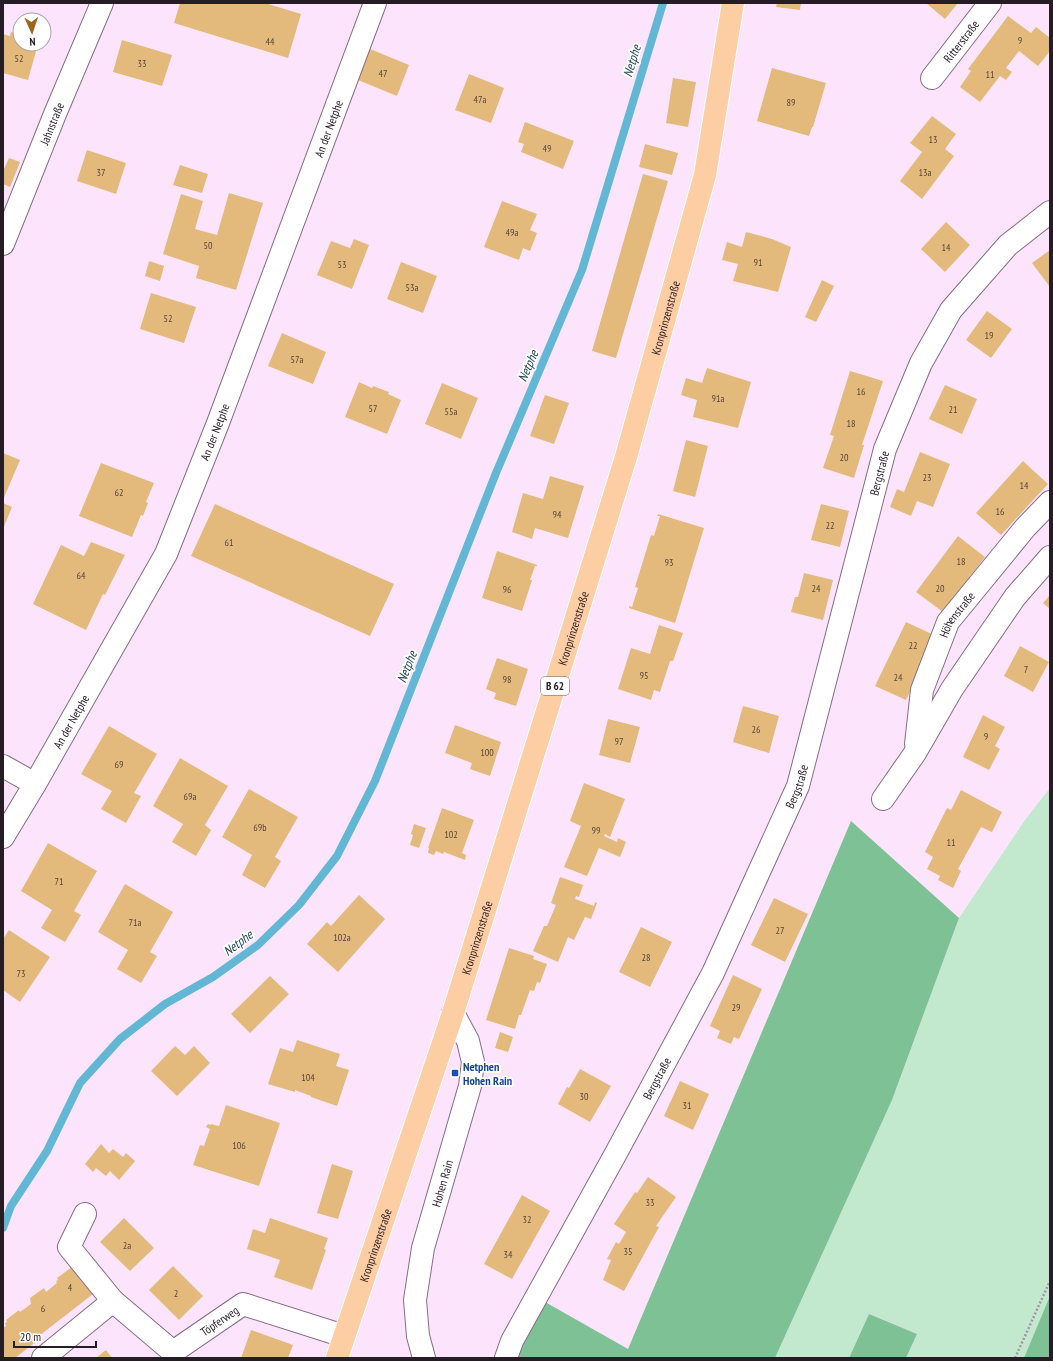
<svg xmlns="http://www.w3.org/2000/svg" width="1053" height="1361" font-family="'PT Sans Narrow',sans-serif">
  <rect width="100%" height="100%" fill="#fce5fc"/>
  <path fill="#c2e9cd" d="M1050 788V1358H906L917 1334 869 1314 849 1358H775L892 1100 959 918 1025 820Z"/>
  <path fill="#7ec194" d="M851 821 959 918 892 1100 775 1358H493L531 1294 628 1349Z
    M1050 1296V1358H1024Z
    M869 1314 917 1334 906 1358H849Z"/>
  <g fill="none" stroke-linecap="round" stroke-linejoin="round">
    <path stroke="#61b7d4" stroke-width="8" d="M3 1228 11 1206 47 1151 80 1083 120 1039 165 1004 213 977 258 945 299 905 337 856 375 781 496 473 582 270 663 3"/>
  </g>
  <path fill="#e3ba7b" d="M180 3H265L301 14 288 58 174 23Z
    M777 3H801L800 10 776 7Z
    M926 3H958L945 19Z
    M1008 16 1031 33 1036 27 1050 38V51L1038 66 1019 51 1006 68 1012 72 1006 80 1000 76 980 102 960 87 971 71 968 69Z
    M11 32 20 34V44H38L28 80 3 73V34L10 36Z
    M122 40 172 55 162 86 113 72Z
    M370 49 409 65 397 96 358 80Z
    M772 68 826 83 813 127H812L809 136 757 121Z
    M469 74 504 88 491 123 455 110Z
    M673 78 696 82 688 127 666 123Z
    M932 116 956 134 945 149 954 156 922 199 900 181 922 152 910 143Z
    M525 122 574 141 563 169 521 152 524 144 518 142Z
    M645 144 678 153 672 175 639 167Z
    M87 150 126 163 116 194 77 181Z
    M9 158 20 162 10 187 3 184V171Z
    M180 165 208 174 202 193 173 185Z
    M643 174 668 181 616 358 592 351Z
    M229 193 263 203 236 290 196 278 199 266 163 254 181 194 203 201 195 229 217 235Z
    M502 201 537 214 530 230 537 233 530 251 523 248 519 260 484 247Z
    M946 222 970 245 945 272 921 249Z
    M746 232 772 239 791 247 778 292 733 281 738 264 722 260 727 242 742 247Z
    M354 239 369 245 352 289 317 275 331 241 350 248Z
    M1050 250V287L1032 263Z
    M149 261 164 266 160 281 145 276Z
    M401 262 437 276 423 313 387 299Z
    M822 280 834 286 816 322 805 317Z
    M151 293 196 307 184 343 140 329Z
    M987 311 1012 329 991 358 966 340Z
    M282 333 326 352 313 384 268 366Z
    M707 368 751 382 738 428 693 417 697 400 681 395 686 378 702 383Z
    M850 371 883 381 862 445H864L854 478 823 468 834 436 830 435Z
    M359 382 372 388 373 386 389 392 388 394 401 400 387 434 345 417Z
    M442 383 478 398 461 439 425 424Z
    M945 385 977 399 962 434 929 419Z
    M545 395 569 403 554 444 530 436Z
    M686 440 708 446 695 497 673 491Z
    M920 452 950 464 933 507 917 501 911 516 890 507 897 489 904 492Z
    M3 453 20 460 3 500Z
    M1023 461 1048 484 1001 535 976 513Z
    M101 463 154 483 146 502 148 503 143 516 141 515 132 537 79 516Z
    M550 476 584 486 568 538 535 528 532 539 512 532 523 493 543 499Z
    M3 503 12 507 3 529Z
    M215 504 394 584 370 636 191 556Z
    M821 504 849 511 840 547 811 540Z
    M658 514 704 528 675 623 629 608V606L632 607 638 588 635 587 651 535 654 536 660 516H657Z
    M958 536 985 557 943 612 916 592Z
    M91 542 125 555 105 595 103 594 86 630 33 604 61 545 84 556Z
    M497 551 537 565V566H535L530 580H532L522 611 482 598Z
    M804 573 833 580 823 620 791 612 795 597H798Z
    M1050 595V609L1043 603Z
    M906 622 936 636 906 700 875 686Z
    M659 625 683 633 673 661H670L660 692 654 690 651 700 618 689 631 648 650 654Z
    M1020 646 1049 662 1033 692 1004 676Z
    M497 658 528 669 516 706 494 699 496 693 486 689Z
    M743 706 779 716 769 753 733 742Z
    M983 715 1005 727 995 746 1000 749 989 770 963 757Z
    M608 719 640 727 630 763 599 755Z
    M455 725 501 742 490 776 470 769 472 763 445 753Z
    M109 726 157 754 134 793 141 796 126 823 101 809 112 791 81 774Z
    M180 758 228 786 205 825 211 830 196 856 172 842 183 824 153 806Z
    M584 783 625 799 610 837 605 834 604 836 617 842 618 838 626 842 620 857 599 848 587 876 564 867 581 826 570 821Z
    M249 789 298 817 275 857 281 861 265 888 242 875 252 855 222 837Z
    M961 790 1002 812 992 832 981 827 958 869 961 871 953 888 938 880 940 876 927 869 933 857 925 852 947 808 951 810Z
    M442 808 474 820 462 853 466 855 465 860 444 852 443 854 436 851 434 855 428 853 429 848H428Z
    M414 824 426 828 419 848 410 845 413 835 411 834Z
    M48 843 97 871 74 911 81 915 65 942 41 928 52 910 21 891Z
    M560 877 583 885 579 897 576 896 575 899 594 906 595 902 597 903 591 919 585 917 574 940 568 937 558 962 533 951 544 926H547L556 905 551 903Z
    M125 884 173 912 150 952 157 956 141 983 117 969 128 950 98 932Z
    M359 895 385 919 338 972 307 944 327 922 331 926Z
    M774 898 808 914 785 962 751 945Z
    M641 927 672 942 650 987 619 972Z
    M9 930 50 957 20 1002 3 990V939Z
    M509 948 534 956 533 959 547 964 540 983 537 982 534 991 530 990 521 1015H519L515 1029 486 1020Z
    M733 975 762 989 739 1039 734 1037 731 1044 717 1038 720 1031 710 1026Z
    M270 976 289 994 250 1033 231 1014Z
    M500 1032 513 1037 508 1052 495 1048Z
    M297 1040 340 1054 336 1066 349 1070 337 1106 311 1097V1096L295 1090V1092L268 1084 280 1048 293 1052Z
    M175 1046 185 1055 194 1046 210 1063 177 1096 151 1071Z
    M580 1069 611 1086 590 1122 558 1104 567 1087 569 1088Z
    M680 1081 709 1094 693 1130 664 1116Z
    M226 1105 280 1123 259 1186 193 1165 200 1145 204 1146 210 1129 206 1127 208 1124 211 1125V1124L219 1126Z
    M101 1144 109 1153 113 1149 123 1157 126 1153 135 1161 119 1180 110 1171 106 1176 96 1168 93 1172 85 1164Z
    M332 1164 353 1171 338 1219 317 1213Z
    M648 1177 676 1197 656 1226 659 1227 624 1291 603 1280 611 1260 607 1259 616 1242 619 1244 626 1232 614 1224 635 1192 637 1193Z
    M522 1195 550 1211 512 1279 484 1264Z
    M124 1218 154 1248 130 1271 100 1242Z
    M270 1218 328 1238 324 1249 326 1250 312 1290 274 1277 280 1260 247 1249 253 1229 265 1233Z
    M173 1266 203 1296 179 1320 149 1290Z
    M72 1267 93 1294 39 1336 41 1338 15 1358H3V1328L6 1326 5 1323 7 1322 6 1320 19 1310 20 1312 31 1304 30 1298 44 1288 46 1292 57 1283 56 1281 58 1280 57 1278Z
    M251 1330 293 1345 288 1358H241Z
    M106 1350 112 1358H96Z"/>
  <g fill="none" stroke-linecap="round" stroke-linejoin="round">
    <g stroke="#856c85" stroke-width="24">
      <g id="minor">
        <path id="s1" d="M932 78 990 3"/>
        <path id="s2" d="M3 244 55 114 102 3"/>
        <path id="s3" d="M916 744 922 690 948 622 1025 528 1050 502"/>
        <path d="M3 766 35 784"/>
        <path d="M883 799 915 753 952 689 1015 597 1050 557"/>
        <path id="s4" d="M3 837 35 784 166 554 218 423 375 3"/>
        <path id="s5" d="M85 1214 69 1247 113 1301 173 1352 243 1304 344 1336"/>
        <path d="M43 1358 113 1301"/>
        <path id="s6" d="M424 1358 418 1336 415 1300 423 1248 470 1086 473 1062 468 1041 453 1013"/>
        <path id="s7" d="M506 1358 512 1341 615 1155 713 973 798 786 885 449 921 363 951 310 1008 245 1050 212"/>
      </g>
    </g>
    <g stroke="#fff" stroke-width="24">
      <g id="primary">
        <path id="s8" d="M337 1358 453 1013 626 457 705 175 733 3"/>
      </g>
    </g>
    <path stroke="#a593a5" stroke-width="2.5" stroke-dasharray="2 2" stroke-linecap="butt" d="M1015 1358 1050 1281"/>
    <use href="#minor" stroke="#fff" stroke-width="22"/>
    <use href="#primary" stroke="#fdcda4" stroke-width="22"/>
  </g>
  <rect fill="#1a4fb4" stroke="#fff" stroke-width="1.5" x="451" y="1069" width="8" height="8" rx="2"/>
  <g text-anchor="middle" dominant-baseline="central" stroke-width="3.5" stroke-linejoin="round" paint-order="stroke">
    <g font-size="10" fill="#55443b">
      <text x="1020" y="40">9</text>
      <text x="270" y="41">44</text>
      <text x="19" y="58">52</text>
      <text x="142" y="63">33</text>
      <text x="383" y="73">47</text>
      <text x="990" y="74">11</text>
      <text x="480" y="99">47a</text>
      <text x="791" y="102">89</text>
      <text x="933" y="139">13</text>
      <text x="547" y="148">49</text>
      <text x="101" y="172">37</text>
      <text x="925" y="172">13a</text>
      <text x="512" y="232">49a</text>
      <text x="208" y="245">50</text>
      <text x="946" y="247">14</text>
      <text x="758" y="262">91</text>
      <text x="342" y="264">53</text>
      <text x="412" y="287">53a</text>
      <text x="168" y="318">52</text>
      <text x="989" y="335">19</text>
      <text x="297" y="359">57a</text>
      <text x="861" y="391">16</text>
      <text x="718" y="398">91a</text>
      <text x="373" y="408">57</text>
      <text x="953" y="409">21</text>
      <text x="451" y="411">55a</text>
      <text x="851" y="423">18</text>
      <text x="844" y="457">20</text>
      <text x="927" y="477">23</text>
      <text x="1024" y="485">14</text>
      <text x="119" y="492">62</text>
      <text x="1000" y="511">16</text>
      <text x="557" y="514">94</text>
      <text x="830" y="525">22</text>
      <text x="229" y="542">61</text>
      <text x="961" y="561">18</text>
      <text x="669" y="562">93</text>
      <text x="81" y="575">64</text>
      <text x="816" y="588">24</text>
      <text x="940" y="588">20</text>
      <text x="507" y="589">96</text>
      <text x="913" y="645">22</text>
      <text x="1026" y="669">7</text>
      <text x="644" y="675">95</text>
      <text x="898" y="677">24</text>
      <text x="507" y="679">98</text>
      <text x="756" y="729">26</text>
      <text x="986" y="736">9</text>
      <text x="619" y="741">97</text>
      <text x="487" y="752">100</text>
      <text x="119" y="764">69</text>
      <text x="190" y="796">69a</text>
      <text x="260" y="827">69b</text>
      <text x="596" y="830">99</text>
      <text x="451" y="834">102</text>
      <text x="951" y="842">11</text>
      <text x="59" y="881">71</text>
      <text x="135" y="922">71a</text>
      <text x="780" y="930">27</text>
      <text x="342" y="937">102a</text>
      <text x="646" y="957">28</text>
      <text x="21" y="973">73</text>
      <text x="736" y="1007">29</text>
      <text x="308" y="1077">104</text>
      <text x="584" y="1096">30</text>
      <text x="687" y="1105">31</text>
      <text x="239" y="1145">106</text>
      <text x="650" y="1202">33</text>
      <text x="527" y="1219">32</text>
      <text x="127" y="1245">2a</text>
      <text x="628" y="1251">35</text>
      <text x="508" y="1254">34</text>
      <text x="70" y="1287">4</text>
      <text x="176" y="1293">2</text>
      <text x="43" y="1308">6</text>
    </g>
    <rect fill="#fff" stroke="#676067" stroke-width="1" x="541" y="677" width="28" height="18" rx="3"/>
    <g font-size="11" font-weight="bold" fill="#261c26">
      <text x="555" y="686">B 62</text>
    </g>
    <g font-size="12" fill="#261c26" stroke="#fff">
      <text stroke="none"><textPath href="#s1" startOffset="47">Ritterstraße</textPath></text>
      <text stroke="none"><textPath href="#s2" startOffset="130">Jahnstraße</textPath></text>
      <text stroke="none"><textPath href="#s4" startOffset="782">An der Netphe</textPath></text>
      <text stroke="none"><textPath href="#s8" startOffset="1091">Kronprinzenstraße</textPath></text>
      <text stroke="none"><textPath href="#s4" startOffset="458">An der Netphe</textPath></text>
      <text stroke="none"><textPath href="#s7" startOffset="966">Bergstraße</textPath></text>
      <text stroke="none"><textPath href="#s3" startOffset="138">Höhenstraße</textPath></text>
      <text stroke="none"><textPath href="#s8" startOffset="767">Kronprinzenstraße</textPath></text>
      <text stroke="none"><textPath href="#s4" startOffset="134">An der Netphe</textPath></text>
      <text stroke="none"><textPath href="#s7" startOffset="642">Bergstraße</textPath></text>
      <text stroke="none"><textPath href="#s8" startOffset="443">Kronprinzenstraße</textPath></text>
      <text stroke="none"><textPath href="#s7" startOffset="318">Bergstraße</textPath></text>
      <text stroke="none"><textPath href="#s6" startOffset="179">Hohen Rain</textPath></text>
      <text stroke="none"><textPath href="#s8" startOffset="119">Kronprinzenstraße</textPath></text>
      <text stroke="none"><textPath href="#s5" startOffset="241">Töpferweg</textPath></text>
    </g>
    <g font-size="12" font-weight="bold" fill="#164399" stroke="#fff" text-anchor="start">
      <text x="463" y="1066">Netphen<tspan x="463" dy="14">Hohen Rain</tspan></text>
    </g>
    <g font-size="13" font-style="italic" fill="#1f4653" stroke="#fff">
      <text transform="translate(632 61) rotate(-73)">Netphe</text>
      <text transform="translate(528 366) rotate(-67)">Netphe</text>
      <text transform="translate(407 667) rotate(-69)">Netphe</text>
      <text transform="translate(238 943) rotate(-37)">Netphe</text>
    </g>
  </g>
  <rect width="1053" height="1361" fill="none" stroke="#261c26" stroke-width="8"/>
  <g transform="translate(32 32) rotate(177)"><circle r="19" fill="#ffffff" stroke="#a8a4a8"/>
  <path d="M0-3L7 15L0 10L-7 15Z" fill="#9b661e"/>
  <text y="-6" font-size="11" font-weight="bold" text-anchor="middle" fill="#261c26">N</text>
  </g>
  <path d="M14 1341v6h82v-6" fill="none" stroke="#261c26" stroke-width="2"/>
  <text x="20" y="1341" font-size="12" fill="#261c26" stroke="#ffffff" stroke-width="3" paint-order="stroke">20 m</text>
</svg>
